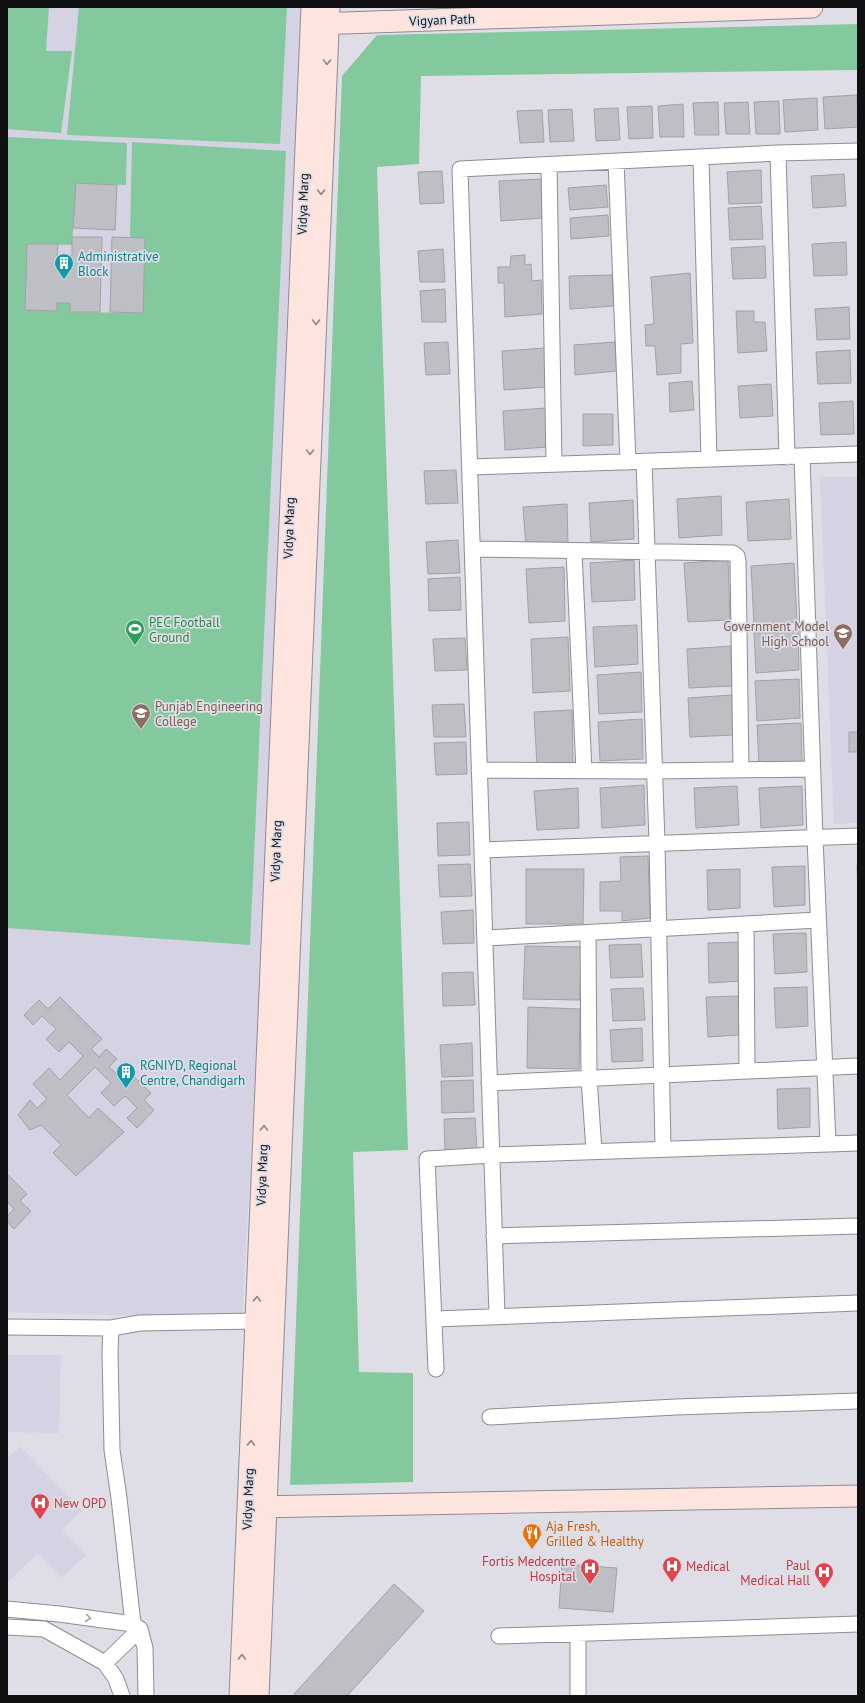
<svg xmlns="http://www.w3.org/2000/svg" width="865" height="1703" font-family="'PT Sans',sans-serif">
  <rect width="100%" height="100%" fill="#dfdee6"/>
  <path fill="#d5d3e3" d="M7 7H312L306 148 242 1319 7 1312Z
    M820 477H858V823L834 824Z
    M7 1355H61L59 1433 7 1432Z
    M20 1446 82 1511 62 1530 86 1555 62 1578 38 1553 7 1583V1459Z"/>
  <path fill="#84c99d" d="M7 7H49L46 51H72L61 133 7 129Z
    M79 7H287L280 144 67 135Z
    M858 24V70L421 76 419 164 377 167 408 1150 353 1152 359 1372 413 1373V1482L290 1485 342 76 377 35Z
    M7 137 127 143 126 185 76 183 72 245 27 244 25 310 56 311 57 303H70V312L143 313 145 239 130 238 132 142 286 151 250 945 7 928Z"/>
  <path fill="#bebec5" stroke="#a1a1a8" d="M857 95 858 127 825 129 823 97Z
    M817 98 818 130 785 132 783 100Z
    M779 101 780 134H756L754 102Z
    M718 102 719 135H695L693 103Z
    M748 102 750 134H726L724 103Z
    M683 104 684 137H660L658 106Z
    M652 106 653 138 629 139 627 107Z
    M618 108 620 140 596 141 594 109Z
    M572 109 574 141 550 142 548 110Z
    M542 110 544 142 520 143 517 111Z
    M761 170 762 203 729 204 727 172Z
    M442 171 444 203 420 204 418 172Z
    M844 174 846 206 813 208 811 176Z
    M542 179 544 218 501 221 499 181Z
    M76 183 117 185 115 230 73 228Z
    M606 185 608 207 570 210 568 188Z
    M761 206 763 239 730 240 728 208Z
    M608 215 609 236 571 239 570 218Z
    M72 237H102L100 312H70V303H57V311L25 310 27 244H58L57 256H72Z
    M112 237 145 238 143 313 110 312Z
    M846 242 847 275 814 276 812 244Z
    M765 246 766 278 733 279 731 248Z
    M443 249 445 282H420L418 251Z
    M525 255V265L531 264 532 281 541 280 542 314 505 317 504 283H498V267H510L511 256Z
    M690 273 693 343 681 344V373L657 375 655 346H646L645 325 654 324 651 277Z
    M612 275 614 306 570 309 569 276Z
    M445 289 446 322H422L420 291Z
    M849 307 850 339 817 340 815 309Z
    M736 311H754V322H765L767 351 738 353Z
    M448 342 450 374 426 375 424 343Z
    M615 342 617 371 575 375 574 345Z
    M545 348 547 387 504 390 502 351Z
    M850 350 851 383 818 384 816 352Z
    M692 381 694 410 670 412 669 383Z
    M771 384 773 416 740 418 738 386Z
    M853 401 854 434 821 435 819 403Z
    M546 408 548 447 505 450 503 411Z
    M583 414H613V445L583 446Z
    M456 470 458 503 426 504 424 471Z
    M721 496 722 535 679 538 677 499Z
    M789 499 791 539 748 541 746 502Z
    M633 500 634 539 591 542 589 503Z
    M567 504 568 544 526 547 523 507Z
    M458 540 460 573 428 574 426 542Z
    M634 560 635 600 592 602 590 563Z
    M728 560 730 620 688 622 684 563Z
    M794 563 797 622 754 625 751 566Z
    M564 567 565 621 529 623 526 569Z
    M460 577 461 610 429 611 428 579Z
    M637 625 638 664 595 667 593 627Z
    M798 631 799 670 756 673 754 633Z
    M568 637 570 691 533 693 531 639Z
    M465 638 467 670 435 671 433 639Z
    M731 646 732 686 689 688 687 649Z
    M641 672 642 712 599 714 597 675Z
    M799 679 800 718 757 721 755 681Z
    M732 695 733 735 690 737 688 698Z
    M464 704 466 737H434L432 705Z
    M572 710 573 764 537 766 534 712Z
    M642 719 643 759 600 761 598 722Z
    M801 723 802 762 759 765 757 725Z
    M849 732H858V752H849Z
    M466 742 467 774 436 775 434 743Z
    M644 785 645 825 602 828 600 788Z
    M737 786 739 825 696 828 694 788Z
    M802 786 803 825 761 828 759 788Z
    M578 788 579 828 537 830 534 791Z
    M469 822 470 855 438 856 437 823Z
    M648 856 650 918 622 921V911H600V882L621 881 620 857Z
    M470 864 472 896 440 897 438 865Z
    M857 865H858V895Z
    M805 866V905L774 907 772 867Z
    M526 869H584L583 924H526Z
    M740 869V908L708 910 707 870Z
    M473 910 474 943 443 944 441 912Z
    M806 933 807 972 775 974 773 934Z
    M741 942V981L709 983 708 943Z
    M641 944 643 977 611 978 609 945Z
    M525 946 581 947 580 1000 523 999Z
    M473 972 475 1005 443 1006 442 973Z
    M807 987 808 1026 776 1028 774 988Z
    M643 988 645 1020 613 1021 611 989Z
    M739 996V1035L708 1037 706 997Z
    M60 997 102 1039 91 1049 99 1057 106 1049 117 1059 109 1067 117 1074 124 1067 151 1093 144 1100 154 1110 137 1128 127 1118 137 1108 125 1096 114 1106 101 1093 111 1083 95 1067 67 1095 89 1118 98 1108 124 1132 76 1176 53 1153 61 1145 41 1125 30 1130 18 1115 30 1100 37 1108 47 1099 33 1084 49 1068 60 1080 83 1056 69 1042 59 1052 46 1039 56 1029 42 1016 33 1025 24 1015 39 1000 48 1009Z
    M528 1007 580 1009 579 1069 527 1068Z
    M642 1028 643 1061 612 1062 610 1030Z
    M472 1043 473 1076 442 1077 440 1045Z
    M473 1080 474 1112 442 1113 441 1081Z
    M810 1088V1127L778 1129 777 1089Z
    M475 1118 477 1151 445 1152 444 1119Z
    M7 1174 27 1194 20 1201 31 1211 14 1229 7 1222V1216L14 1209 7 1202Z
    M562 1564 617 1568 613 1612 559 1608Z
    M394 1584 424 1611 347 1696H297L294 1694Z"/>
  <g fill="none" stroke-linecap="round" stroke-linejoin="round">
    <g stroke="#8d8d94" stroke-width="17">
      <path id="street" d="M778 153 787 457
        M701 157 709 459
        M616 161 628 462
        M549 165 554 464
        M802 456 815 838 828 1144
        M644 461 657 843 663 1149
        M470 467 858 454
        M472 549 733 553 737 556 738 561 741 770
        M574 551 584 771
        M479 770 654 771 812 769
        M482 850 858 836
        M746 924 747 1071
        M588 933 589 1078 594 1151
        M485 938 818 920
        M489 1083 858 1066
        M494 1236 858 1226
        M497 1316 460 169 778 153 858 151
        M434 1319 858 1303
        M7 1327 111 1328
        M436 1369 427 1159 492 1155 858 1143
        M490 1417 676 1407 858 1401
        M7 1609 59 1614 133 1624 140 1629 145 1648 146 1696
        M133 1624 119 1498 112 1450 110 1352 111 1328 140 1323 256 1321
        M7 1627 44 1629 105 1663 116 1679 122 1696
        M578 1634V1696
        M499 1636 858 1624
        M105 1663 140 1629"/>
    </g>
    <g stroke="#8d8d94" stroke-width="23">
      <path id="secondary" d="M316 24 812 7
        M253 1507 858 1496
        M240 1696 312 7
        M258 1696 329 7"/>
    </g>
    <use href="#street" stroke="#fff" stroke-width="15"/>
    <use href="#secondary" stroke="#fee4df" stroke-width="21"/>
  </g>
  <defs><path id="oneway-chevron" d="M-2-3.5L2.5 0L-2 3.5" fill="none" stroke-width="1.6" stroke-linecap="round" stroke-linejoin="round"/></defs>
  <g stroke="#938584">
    <use href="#oneway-chevron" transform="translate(327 62) rotate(92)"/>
    <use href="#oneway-chevron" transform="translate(321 192) rotate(92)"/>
    <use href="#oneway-chevron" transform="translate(316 322) rotate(92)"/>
    <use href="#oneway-chevron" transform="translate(310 452) rotate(92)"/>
    <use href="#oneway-chevron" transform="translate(264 1128) rotate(-88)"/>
    <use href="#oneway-chevron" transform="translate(257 1299) rotate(-88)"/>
    <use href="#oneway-chevron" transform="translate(251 1443) rotate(-88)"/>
    <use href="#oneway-chevron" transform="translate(242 1657) rotate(-88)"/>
  </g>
  <use stroke="#a0a0a1" href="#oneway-chevron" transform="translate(88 1618) rotate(8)"/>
  <defs>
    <g id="building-pin" transform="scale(1)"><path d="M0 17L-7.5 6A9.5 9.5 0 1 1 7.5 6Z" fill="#0f9aa8" stroke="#dfdee6"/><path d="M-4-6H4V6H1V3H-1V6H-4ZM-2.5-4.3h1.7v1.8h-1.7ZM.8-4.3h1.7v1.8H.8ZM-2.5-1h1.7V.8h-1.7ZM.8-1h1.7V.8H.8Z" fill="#fff"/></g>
    <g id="stadium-pin" transform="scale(1)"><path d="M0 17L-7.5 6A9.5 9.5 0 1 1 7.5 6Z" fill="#2e9e5b" stroke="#dfdee6"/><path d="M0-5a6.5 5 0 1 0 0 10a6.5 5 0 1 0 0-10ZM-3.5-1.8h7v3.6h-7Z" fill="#fff"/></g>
    <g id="school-pin" transform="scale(1)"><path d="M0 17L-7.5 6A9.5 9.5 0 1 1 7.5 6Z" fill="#8d6e63" stroke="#dfdee6"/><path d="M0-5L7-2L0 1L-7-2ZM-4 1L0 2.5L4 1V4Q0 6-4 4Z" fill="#fff"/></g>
    <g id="university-pin" transform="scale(1)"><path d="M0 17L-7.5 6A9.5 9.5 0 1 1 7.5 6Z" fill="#8d6e63" stroke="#dfdee6"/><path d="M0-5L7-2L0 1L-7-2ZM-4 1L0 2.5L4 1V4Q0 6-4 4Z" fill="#fff"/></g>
    <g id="hospital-pin" transform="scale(1)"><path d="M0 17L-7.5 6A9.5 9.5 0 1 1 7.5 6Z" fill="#e0444e" stroke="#dfdee6"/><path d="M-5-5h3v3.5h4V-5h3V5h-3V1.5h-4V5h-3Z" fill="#fff"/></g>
    <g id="restaurant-pin" transform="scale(1)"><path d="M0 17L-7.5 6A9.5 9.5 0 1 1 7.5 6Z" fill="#e8710a" stroke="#dfdee6"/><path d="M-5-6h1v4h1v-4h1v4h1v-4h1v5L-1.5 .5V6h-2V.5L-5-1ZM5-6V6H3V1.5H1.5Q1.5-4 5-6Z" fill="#fff"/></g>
  </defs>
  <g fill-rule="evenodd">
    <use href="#building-pin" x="64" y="263"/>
    <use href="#stadium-pin" x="135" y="629"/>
    <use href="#school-pin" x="843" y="633"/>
    <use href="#university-pin" x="141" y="713"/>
    <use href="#building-pin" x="126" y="1072"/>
    <use href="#hospital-pin" x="40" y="1503"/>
    <use href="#restaurant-pin" x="532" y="1533"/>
    <use href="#hospital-pin" x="672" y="1566"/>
    <use href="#hospital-pin" x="590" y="1568"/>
    <use href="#hospital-pin" x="824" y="1572"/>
  </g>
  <g text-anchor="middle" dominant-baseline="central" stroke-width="3.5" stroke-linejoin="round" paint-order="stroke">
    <g font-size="13" fill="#111114" stroke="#dfdee6">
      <text transform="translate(442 20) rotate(-2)">Vigyan Path</text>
      <text transform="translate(303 204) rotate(-88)">Vidya Marg</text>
      <text transform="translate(289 528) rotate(-88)">Vidya Marg</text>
      <text transform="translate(276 851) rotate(-88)">Vidya Marg</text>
      <text transform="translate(262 1175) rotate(-88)">Vidya Marg</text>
      <text transform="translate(248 1499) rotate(-88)">Vidya Marg</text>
    </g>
    <g font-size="13" fill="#0d838f" stroke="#dfdee6" text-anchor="start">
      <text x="78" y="256">Administrative<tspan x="78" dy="15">Block</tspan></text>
      <text x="140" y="1065">RGNIYD, Regional<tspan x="140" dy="15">Centre, Chandigarh</tspan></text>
    </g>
    <g font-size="13" fill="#27864d" stroke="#dfdee6" text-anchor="start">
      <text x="149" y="622">PEC Football<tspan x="149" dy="15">Ground</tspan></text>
    </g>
    <g font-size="13" fill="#785e54" stroke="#dfdee6" text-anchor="end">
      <text x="829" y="626">Government Model<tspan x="829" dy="15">High School</tspan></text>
      <text x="155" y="706" text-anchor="start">Punjab Engineering<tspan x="155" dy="15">College</tspan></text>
    </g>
    <g font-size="13" fill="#be3a42" stroke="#dfdee6" text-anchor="start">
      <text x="54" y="1503">New OPD</text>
      <text x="576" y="1561" text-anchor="end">Fortis Medcentre<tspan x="576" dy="15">Hospital</tspan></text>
      <text x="810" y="1565" text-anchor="end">Paul<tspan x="810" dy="15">Medical Hall</tspan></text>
      <text x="686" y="1566">Medical</text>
    </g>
    <g font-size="13" fill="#c56008" stroke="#dfdee6" text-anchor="start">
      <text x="546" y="1526">Aja Fresh,<tspan x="546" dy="15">Grilled &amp; Healthy</tspan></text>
    </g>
  </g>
  <rect width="865" height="1703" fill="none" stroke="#111114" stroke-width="16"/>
</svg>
